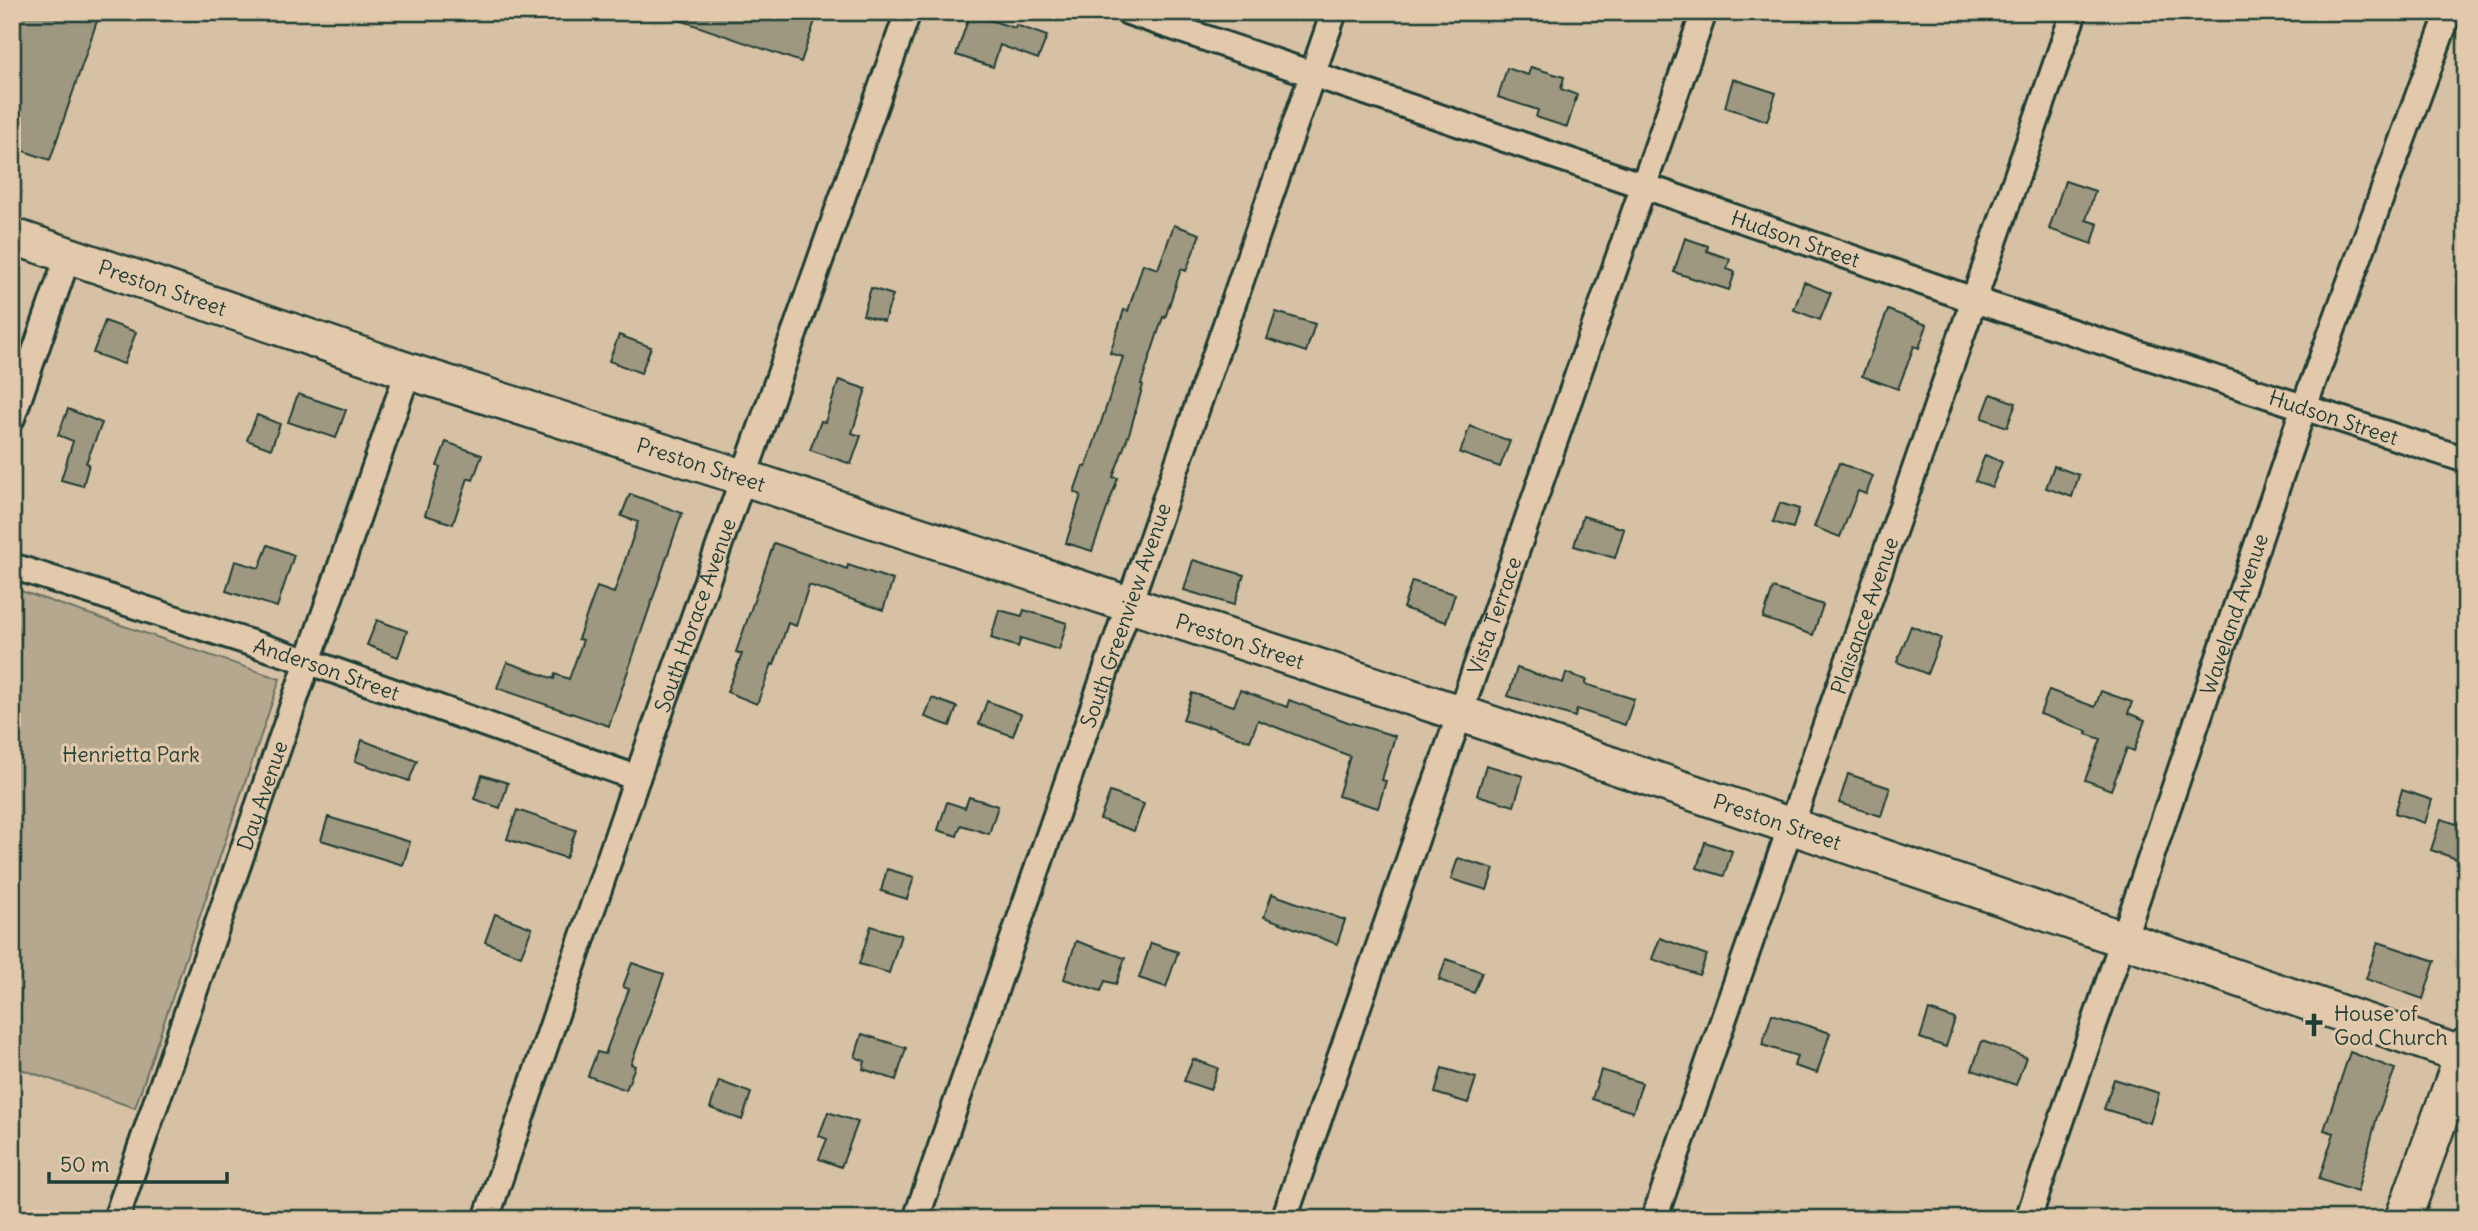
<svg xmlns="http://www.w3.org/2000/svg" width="2478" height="1231" font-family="Delius,sans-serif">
  <rect width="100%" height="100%" fill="#d7c1a4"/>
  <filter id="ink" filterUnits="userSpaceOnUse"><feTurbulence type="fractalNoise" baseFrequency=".0143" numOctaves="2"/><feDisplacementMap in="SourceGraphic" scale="14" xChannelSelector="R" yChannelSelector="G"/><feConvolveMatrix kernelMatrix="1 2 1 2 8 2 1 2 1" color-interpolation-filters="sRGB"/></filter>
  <g filter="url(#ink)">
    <path fill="#b5a88f" stroke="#6a7262" stroke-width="2" d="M12 588 280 679 135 1108 12 1066Z"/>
    <path fill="#9e9881" stroke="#1f3d34" stroke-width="2" d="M12 12H100L50 160 12 147Z
      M666 12H818L801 62 665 15Z
      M970 14 1015 28 1016 25 1047 36 1038 59 1000 45 993 67 956 55Z
      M1531 67 1564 77 1561 89 1577 95 1567 127 1536 117 1538 110 1498 97 1507 68 1528 75Z
      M1733 79 1776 93 1767 121 1725 107Z
      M2065 181 2095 191 2086 220 2098 224 2092 244 2049 229Z
      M1174 225 1200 234 1186 271 1181 269 1165 318 1163 317 1141 384 1143 385 1130 431 1113 477 1118 478 1092 551 1066 543 1081 495 1074 492 1083 466 1086 467 1123 357 1110 353 1124 310 1128 311 1143 264 1158 269Z
      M1685 238 1708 246 1707 251 1730 259 1727 269 1735 272 1729 290 1674 272Z
      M1804 282 1831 293 1820 320 1794 310Z
      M871 288 893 295 884 321 863 315Z
      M1888 310 1927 325 1919 348 1914 346 1898 389 1862 376Z
      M1276 312 1315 324 1306 352 1267 339Z
      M105 321 136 332 124 364 93 353Z
      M619 335 651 347 641 373 609 361Z
      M839 380 866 389 852 433 861 436 851 464 810 450 821 421 825 422Z
      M298 394 346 410 336 438 288 422Z
      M1991 394 2016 403 2007 427 1982 418Z
      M68 409 102 423 86 463 89 464 83 486 61 480 73 441 58 435Z
      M257 415 280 424 271 449 247 440Z
      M1470 426 1510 441 1500 467 1460 453Z
      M446 442 482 455 473 480 468 478 453 524 425 515 440 467 437 466Z
      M1985 455 2002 462 1992 487 1975 481Z
      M1839 463 1873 476 1866 494 1858 491 1840 537 1814 527Z
      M2054 466 2079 475 2072 497 2046 488Z
      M630 494 682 513 609 726 497 688 507 662 554 679 555 674 569 679 583 640 578 639 597 587 614 593 638 522 621 516Z
      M1780 503 1799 509 1793 528 1773 522Z
      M1583 516 1624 529 1615 558 1574 546Z
      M774 543 847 569 848 565 893 580 883 610 809 585 796 626 788 623 774 665 772 664 757 704 727 692 742 654 736 652Z
      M268 545 294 555 277 607 226 591 235 561 259 568Z
      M1193 560 1244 575 1234 605 1184 590Z
      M1412 581 1455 594 1446 622 1403 608Z
      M1773 588 1823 605 1813 635 1763 618Z
      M999 610 1022 616 1024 610 1067 623 1059 650 1021 638 1018 647 991 638Z
      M377 620 407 631 398 657 367 645Z
      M1911 626 1941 638 1927 674 1897 662Z
      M1517 668 1563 683 1566 673 1587 680 1585 684 1634 699 1625 725 1577 709 1575 717 1508 696Z
      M1240 690 1287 707 1289 700 1348 722 1395 736 1382 780 1386 781 1378 808 1338 796 1350 756 1258 720 1250 741 1208 726V728L1183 720 1192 693 1234 706Z
      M2049 690 2095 707 2101 691 2132 702 2128 713 2145 720 2134 751 2127 748 2111 790 2085 780 2101 739 2086 734 2087 731 2040 714Z
      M932 698 957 707 950 726 925 717Z
      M987 701 1021 714 1013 736 979 724Z
      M362 740 417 761 409 781 355 761Z
      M1486 765 1523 776 1514 806 1477 795Z
      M1848 774 1890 788 1881 816 1839 803Z
      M482 775 508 783 500 808 474 799Z
      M2402 790 2432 800 2425 823 2395 813Z
      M1110 792 1144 804 1134 831 1100 819Z
      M969 797 998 806 989 834 961 825 957 836 938 830 947 802 965 808Z
      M517 810 576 830 566 858 507 839Z
      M328 817 410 842 403 865 321 840Z
      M2441 819 2466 827V862L2431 850Z
      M1705 842 1732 851 1724 876 1697 868Z
      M1458 858 1494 869 1487 890 1451 879Z
      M887 869 914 877 907 899 881 891Z
      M1272 894 1345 920 1337 944 1264 917Z
      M495 914 532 928 521 956 485 942Z
      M871 926 901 935 889 973 859 964Z
      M1660 938 1707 955 1699 975 1652 959Z
      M1076 941 1125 958 1116 984 1105 981 1101 991 1064 979Z
      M2378 942 2435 961 2423 999 2366 979Z
      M1151 943 1178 952 1166 987 1139 978Z
      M1446 959 1482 972 1474 993 1439 980Z
      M632 963 664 974 631 1064 635 1066 626 1090 588 1076 597 1052 605 1054 629 989 623 987Z
      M1929 1010 1955 1019 1946 1047 1920 1038Z
      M1772 1014 1830 1033 1817 1073 1794 1066 1797 1056 1762 1045Z
      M862 1034 906 1048 896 1080 863 1069 865 1061 855 1057Z
      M1982 1041 2026 1057 2016 1085 1972 1070Z
      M2350 1052 2395 1069 2377 1117 2357 1192 2319 1179 2334 1133 2324 1130Z
      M1193 1059 1218 1068 1210 1090 1184 1081Z
      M1442 1068 1476 1078 1468 1103 1435 1093Z
      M1601 1070 1642 1083 1633 1112 1592 1099Z
      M2114 1079 2159 1093 2150 1123 2104 1109Z
      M719 1081 751 1093 742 1120 710 1108Z
      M828 1112 858 1122 841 1167 819 1159 827 1139 819 1136Z"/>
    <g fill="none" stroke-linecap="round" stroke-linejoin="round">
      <g stroke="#1f3d34" stroke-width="30">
        <g id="street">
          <path id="s1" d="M1128 12 1644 186 1974 300 2466 460"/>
          <path d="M12 418 68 256"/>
          <path id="s2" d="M12 566 307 661 637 778"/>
          <path id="s3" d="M116 1219 408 371"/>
          <path id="s4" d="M486 1219 637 778 908 12"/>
          <path id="s5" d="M916 1219 1334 12"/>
          <path id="s6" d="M1284 1219 1704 12"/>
          <path id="s7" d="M1654 1219 2074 12"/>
          <path id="s8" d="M2028 1219 2304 407 2449 12"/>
        </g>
      </g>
      <g stroke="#1f3d34" stroke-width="40">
        <g id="secondary">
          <path id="s9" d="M12 236 408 371 742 477 1462 714 2466 1056"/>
          <path d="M2403 1219 2466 1046"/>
        </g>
      </g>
      <use href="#street" stroke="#e3c9ab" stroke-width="24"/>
      <use href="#secondary" stroke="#e3c9ab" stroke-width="35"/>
    </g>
  </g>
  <defs>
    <g id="church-bare" transform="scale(1.89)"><path d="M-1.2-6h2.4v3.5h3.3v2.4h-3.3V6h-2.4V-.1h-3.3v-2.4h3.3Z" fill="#1f3d34" stroke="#e3c9ab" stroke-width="2.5" paint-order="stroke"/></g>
  </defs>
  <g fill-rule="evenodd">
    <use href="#church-bare" x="2314" y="1025"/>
  </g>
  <g text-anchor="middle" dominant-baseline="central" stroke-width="6" stroke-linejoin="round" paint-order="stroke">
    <g font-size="21" fill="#1f3d34" stroke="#e3c9ab">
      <text stroke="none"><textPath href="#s1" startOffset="705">Hudson Street</textPath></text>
      <text stroke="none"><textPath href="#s9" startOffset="159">Preston Street</textPath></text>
      <text stroke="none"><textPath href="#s1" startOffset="1272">Hudson Street</textPath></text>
      <text stroke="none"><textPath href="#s9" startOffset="726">Preston Street</textPath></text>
      <text stroke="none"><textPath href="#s8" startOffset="639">Waveland Avenue</textPath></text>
      <text stroke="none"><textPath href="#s4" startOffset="639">South Horace Avenue</textPath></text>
      <text stroke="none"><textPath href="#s5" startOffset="639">South Greenview Avenue</textPath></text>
      <text stroke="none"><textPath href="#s6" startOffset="639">Vista Terrace</textPath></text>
      <text stroke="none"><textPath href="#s7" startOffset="639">Plaisance Avenue</textPath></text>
      <text stroke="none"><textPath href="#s9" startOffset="1293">Preston Street</textPath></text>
      <text stroke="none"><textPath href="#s2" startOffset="331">Anderson Street</textPath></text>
      <text stroke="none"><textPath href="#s3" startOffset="448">Day Avenue</textPath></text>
      <text stroke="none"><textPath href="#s9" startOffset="1860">Preston Street</textPath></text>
    </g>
    <g font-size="21" fill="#264239" stroke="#e3c9ab">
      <text x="131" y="754">Henrietta Park</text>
    </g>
    <g font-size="21" fill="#1f3d34" stroke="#e3c9ab" text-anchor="start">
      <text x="2334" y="1013">House of<tspan x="2334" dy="24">God Church</tspan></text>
    </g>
  </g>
  <rect width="2478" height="1231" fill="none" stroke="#e3c9ab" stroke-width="42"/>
  <rect x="21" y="21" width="2436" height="1189" fill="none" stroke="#1f3d34" stroke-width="2.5" filter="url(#ink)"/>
  <path d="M49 1172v10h178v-10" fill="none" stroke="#1f3d34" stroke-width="3.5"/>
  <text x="60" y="1172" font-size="21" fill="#1f3d34" stroke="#e3c9ab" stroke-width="5" paint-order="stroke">50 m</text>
</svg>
